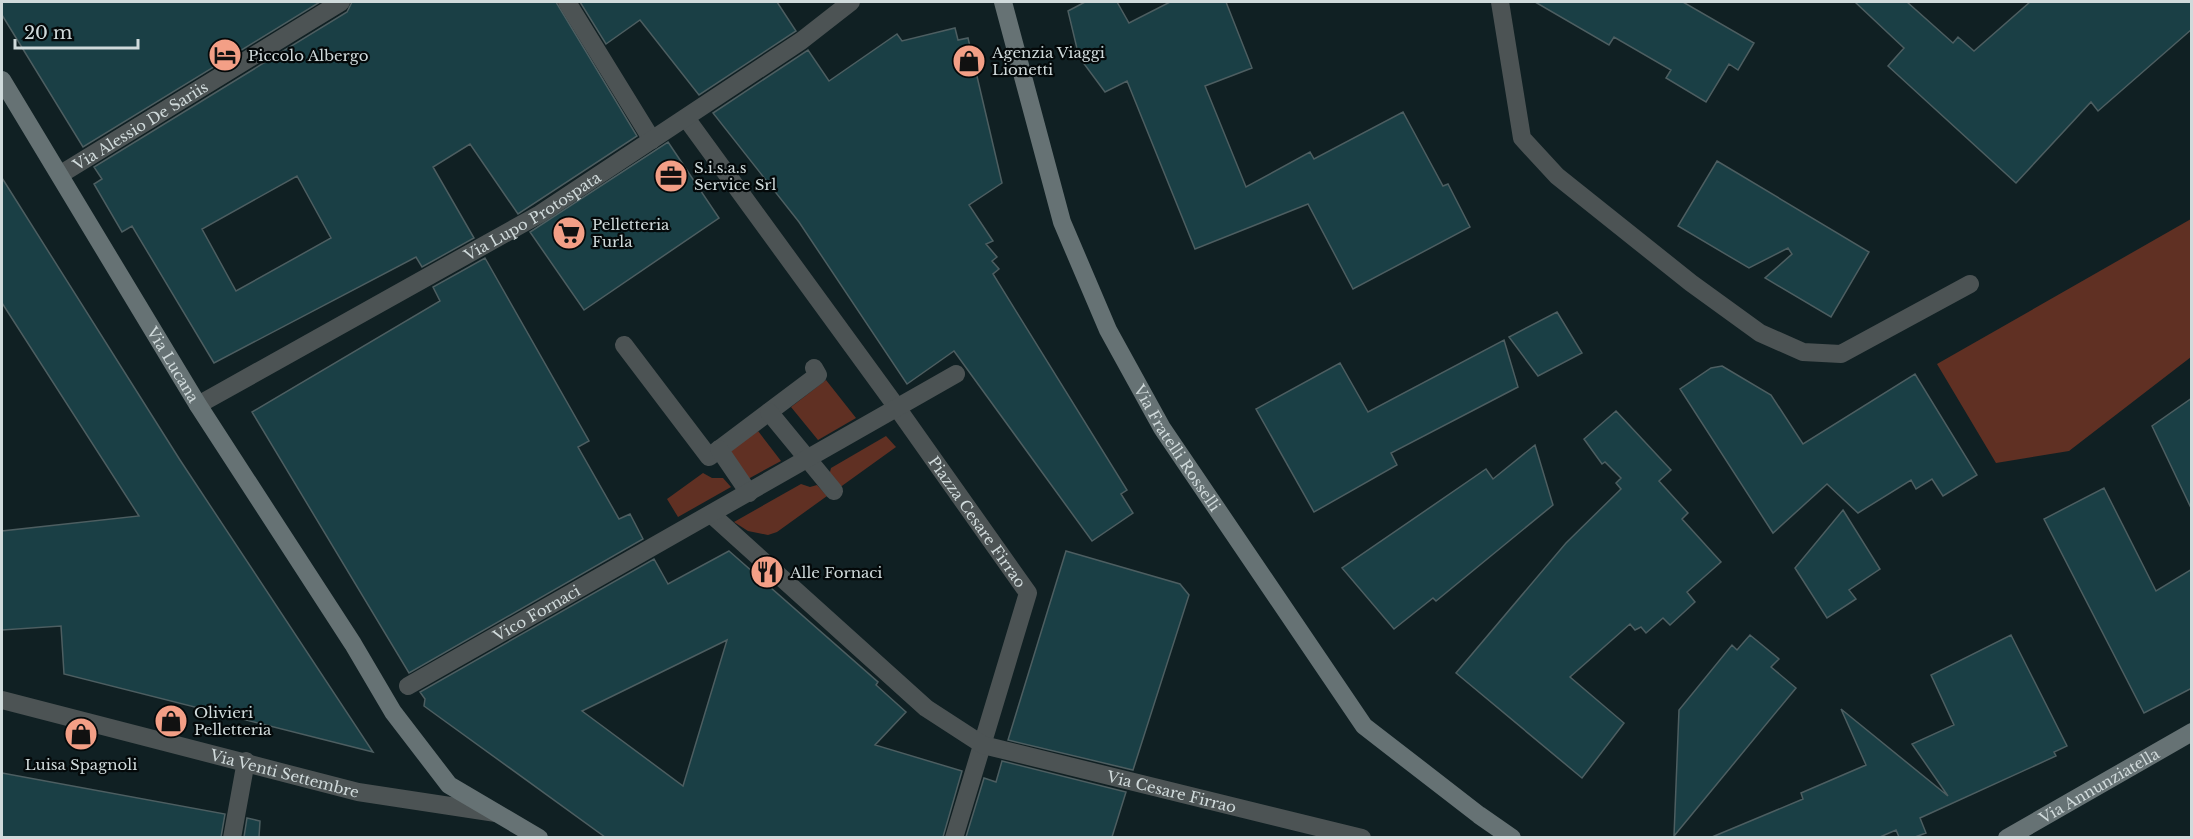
<svg xmlns="http://www.w3.org/2000/svg" width="2193" height="839" font-family="'Libre Baskerville',serif">
  <rect width="100%" height="100%" fill="#102023"/>
  <path fill="#603023" d="M2191 219V357L2069 451 1996 463 1937 364Z
    M826 380 856 418 818 440 791 407Z
    M758 431 781 461 748 479 727 453Z
    M886 436 896 447 839 488 829 476 831 468Z
    M703 473 712 478H723L731 487 678 517 667 499Z
    M801 484 810 487 817 485 827 496 777 532 768 535 748 531 734 522Z"/>
  <path fill="#1a3f45" stroke="#4d5e61" stroke-width="1.5" fill-rule="evenodd" d="M2 2H320L83 147 2 15Z
    M352 2H556L637 136 518 214 470 144 433 167 474 238 422 267 416 257 214 363 132 226 122 232 94 184 102 179 94 167 347 12ZM297 176 331 238 236 291 202 229Z
    M580 2H777L796 31 699 95 640 20 606 44Z
    M1085 2H1117L1129 23 1170 2H1226L1252 68 1205 86 1246 187 1310 152 1314 159 1403 112 1443 186 1448 184 1470 227 1353 289 1308 204 1195 249 1127 81 1105 92 1079 57 1068 11Z
    M1535 2H1683L1754 43 1738 70 1729 64 1706 102 1666 78 1671 70 1614 37 1609 45Z
    M1855 2H1907L1953 43 1958 37 1974 51 2030 2H2192V29L2098 111 2091 102 2016 183 1888 66 1904 48Z
    M955 28 958 40 968 38 1002 183 969 205 993 241 986 244 997 257 992 261 999 269 993 274 1127 490 1121 494 1133 513 1092 541 954 351 907 384 799 222 713 113 808 50 829 81 897 34 902 41Z
    M668 142 719 218 584 310 530 232Z
    M1717 161 1869 252 1831 317 1765 278 1792 254 1788 248 1749 268 1678 226Z
    M2 178 180 460 373 752 64 674 61 626 2 630V531L139 516 2 303Z
    M485 258 589 441 578 447 619 519 630 514 643 539 409 673 252 412 440 301 433 287Z
    M1557 312 1582 353 1538 376 1509 337Z
    M1504 340 1518 387 1391 453 1397 465 1314 512 1256 409 1340 363 1368 412Z
    M1722 366 1771 395 1803 444 1915 374 1977 475 1943 496 1932 479 1916 489 1911 480 1858 513 1827 484 1773 533 1680 389 1711 368Z
    M2192 398V510L2152 426Z
    M1616 411 1671 470 1659 481 1688 513 1682 519 1721 562 1687 592 1695 602 1670 625 1663 618 1646 633 1641 627 1635 630 1630 624 1570 677 1624 723 1582 778 1456 673 1566 543 1621 489 1616 483 1621 478 1605 462 1602 464 1584 439Z
    M1535 445 1553 505 1436 601 1433 598 1394 629 1342 568 1486 469 1493 479Z
    M2104 488 2156 591 2192 569V688L2144 713 2044 519Z
    M1843 510 1880 569 1849 590 1856 599 1827 618 1795 568Z
    M729 551 878 682 876 685 906 712 875 745 962 771 943 837H605L424 706 425 699 420 692 654 559 668 584ZM727 640 683 786 582 711Z
    M1066 551 1180 584 1189 595 1133 770 1008 740Z
    M1750 635 1779 659 1771 667 1796 688 1674 836 1679 710 1732 645 1737 650Z
    M2011 635 2067 746 2054 752 2056 756 1920 818 1926 833 1915 837H1899L1896 830 1880 837H1712L1803 799 1801 793 1866 765 1841 709 1948 796 1912 744 1954 725 1931 675Z
    M1002 761 1126 792 1112 837H966L984 778 996 782Z
    M2 773 225 814 221 837H2Z
    M247 818 260 821 259 837H244Z"/>
  <g fill="none" stroke-linecap="round" stroke-linejoin="round">
    <g stroke="#4c5354" stroke-width="18">
      <path d="M567 2 652 140"/>
      <path d="M1500 2 1522 138 1557 176 1691 283 1760 333 1803 352 1841 354 1970 284"/>
      <path id="s1" d="M686 118 893 402 1028 593 954 838"/>
      <path id="s2" d="M61 174 341 2"/>
      <path d="M624 345 709 457 818 375 814 368"/>
      <path id="s3" d="M198 405 540 214 801 41 851 2"/>
      <path d="M769 412 834 491"/>
      <path d="M719 449 749 493"/>
      <path id="s4" d="M711 514 926 708 983 745 1362 838"/>
      <path id="s5" d="M408 686 956 374"/>
      <path id="s6" d="M2 700 358 792 496 813"/>
      <path d="M232 838 246 761"/>
    </g>
    <g stroke="#667274" stroke-width="18">
      <path id="s7" d="M1003 2 1062 222 1108 330 1162 428 1364 726 1479 815 1512 838"/>
      <path id="s8" d="M2 80 198 405 353 644 393 712 449 785 539 838"/>
      <path id="s9" d="M2007 838 2192 732"/>
    </g>
  </g>
  <defs>
    <g id="hotel-disc" transform="scale(1.725)"><circle r="9.5" fill="#f39f86" stroke="#04090a"/><path d="M-6-4.5h1.5V1H6V5H4.5V3h-9V5H-6ZM-4 0a1.8 1.8 0 1 1 3.6 0ZM.5 0V-2.5h3Q6-2.5 6 0Z" fill="#111"/></g>
    <g id="shop-disc" transform="scale(1.725)"><circle r="9.5" fill="#f39f86" stroke="#04090a"/><path d="M-5-2.5h2.3a2.7 3.5 0 0 1 5.4 0H5L5.5 6h-11ZM-1.5-2.5h3a1.5 2.3 0 0 0-3 0Z" fill="#111"/></g>
    <g id="office-disc" transform="scale(1.725)"><circle r="9.5" fill="#f39f86" stroke="#04090a"/><path d="M-6-3h4V-5.5h4V-3h4V5H-6ZM-1-4.5V-3h2v-1.5ZM-6 0V1H6V0Z" fill="#111"/></g>
    <g id="supermarket-disc" transform="scale(1.725)"><circle r="9.5" fill="#f39f86" stroke="#04090a"/><path d="M-6-5.5h2.5l.6 2H6L4.5 2H-2.5L-4.4-4H-6ZM-1.5 3.2a1.3 1.3 0 1 0 .1 0ZM3 3.2a1.3 1.3 0 1 0 .1 0Z" fill="#111"/></g>
    <g id="restaurant-disc" transform="scale(1.725)"><circle r="9.5" fill="#f39f86" stroke="#04090a"/><path d="M-5-6h1v4h1v-4h1v4h1v-4h1v5L-1.5 .5V6h-2V.5L-5-1ZM5-6V6H3V1.5H1.5Q1.5-4 5-6Z" fill="#111"/></g>
  </defs>
  <g fill-rule="evenodd">
    <use href="#hotel-disc" x="225" y="55"/>
    <use href="#shop-disc" x="969" y="61"/>
    <use href="#office-disc" x="671" y="176"/>
    <use href="#supermarket-disc" x="569" y="233"/>
    <use href="#restaurant-disc" x="767" y="572"/>
    <use href="#shop-disc" x="171" y="721"/>
    <use href="#shop-disc" x="81" y="734"/>
  </g>
  <g text-anchor="middle" dominant-baseline="central" stroke-width="4.5" stroke-linejoin="round" paint-order="stroke">
    <g font-size="15" fill="#d0dadb" stroke="#04090a" text-anchor="start">
      <text x="992" y="52">Agenzia Viaggi<tspan x="992" dy="17">Lionetti</tspan></text>
      <text x="248" y="55">Piccolo Albergo</text>
      <text x="694" y="167">S.i.s.a.s<tspan x="694" dy="17">Service Srl</tspan></text>
      <text x="592" y="224">Pelletteria<tspan x="592" dy="17">Furla</tspan></text>
      <text x="790" y="572">Alle Fornaci</text>
      <text x="194" y="712">Olivieri<tspan x="194" dy="17">Pelletteria</tspan></text>
      <text x="81" y="764" text-anchor="middle">Luisa Spagnoli</text>
    </g>
    <g font-size="15" fill="#d0dadb" stroke="#04090a">
      <text stroke="none"><textPath href="#s2" startOffset="93">Via Alessio De Sariis</textPath></text>
      <text stroke="none"><textPath href="#s3" startOffset="384">Via Lupo Protospata</textPath></text>
      <text stroke="none"><textPath href="#s8" startOffset="332">Via Lucana</textPath></text>
      <text stroke="none"><textPath href="#s7" startOffset="482">Via Fratelli Rosselli</textPath></text>
      <text stroke="none"><textPath href="#s1" startOffset="498">Piazza Cesare Firrao</textPath></text>
      <text stroke="none"><textPath href="#s5" startOffset="148">Vico Fornaci</textPath></text>
      <text stroke="none"><textPath href="#s6" startOffset="292">Via Venti Settembre</textPath></text>
      <text stroke="none"><textPath href="#s9" startOffset="106">Via Annunziatella</textPath></text>
      <text stroke="none"><textPath href="#s4" startOffset="552">Via Cesare Firrao</textPath></text>
    </g>
  </g>
  <rect width="2193" height="839" fill="none" stroke="#d0dadb" stroke-width="6"/>
  <path d="M15 39v9h123v-9" fill="none" stroke="#d0dadb" stroke-width="3"/>
  <text x="24" y="39" font-size="18" fill="#d0dadb" stroke="#04090a" stroke-width="4.5" paint-order="stroke">20 m</text>
</svg>
